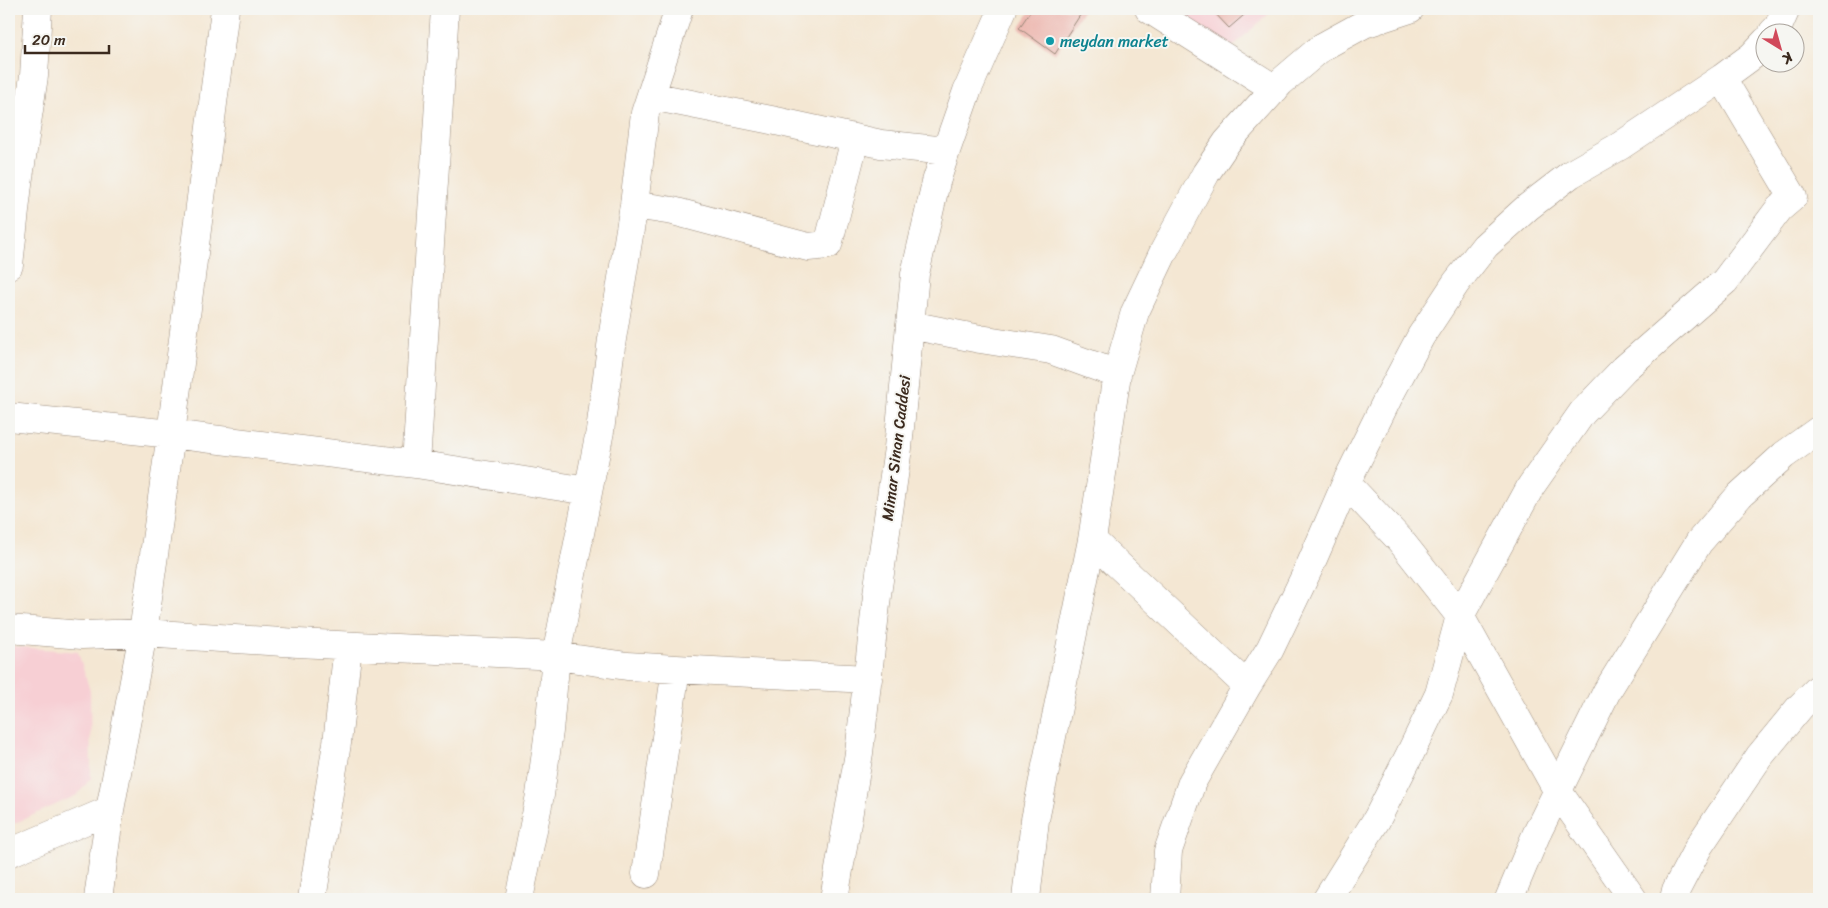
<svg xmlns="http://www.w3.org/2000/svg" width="1828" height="908" font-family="Sriracha,sans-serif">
  <rect width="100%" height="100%" fill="#f6f6f2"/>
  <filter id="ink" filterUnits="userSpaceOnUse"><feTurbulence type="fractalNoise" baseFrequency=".02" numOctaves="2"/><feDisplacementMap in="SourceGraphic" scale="10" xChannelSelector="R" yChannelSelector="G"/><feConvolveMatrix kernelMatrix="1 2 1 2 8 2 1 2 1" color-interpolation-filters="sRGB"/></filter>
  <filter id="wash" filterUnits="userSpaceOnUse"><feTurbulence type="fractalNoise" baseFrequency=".0096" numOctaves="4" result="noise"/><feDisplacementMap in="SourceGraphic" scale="20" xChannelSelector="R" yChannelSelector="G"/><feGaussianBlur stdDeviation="1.12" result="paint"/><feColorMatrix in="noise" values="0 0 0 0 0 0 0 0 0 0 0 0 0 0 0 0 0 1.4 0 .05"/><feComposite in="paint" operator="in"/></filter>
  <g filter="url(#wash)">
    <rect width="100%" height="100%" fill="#f4e7d3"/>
    <path fill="#f7cfd4" d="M1166 9H1274L1229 50Z
      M9 646 78 652 90 691 91 778 77 795 9 826Z"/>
    <g id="blocks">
      <path fill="#ecb3ab" d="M1032 9H1084L1055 54 1019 28Z
        M1211 9H1251L1229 28Z"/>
    </g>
  </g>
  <g filter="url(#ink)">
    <use href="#blocks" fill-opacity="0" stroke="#988878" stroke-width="1"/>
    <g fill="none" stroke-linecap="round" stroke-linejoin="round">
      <g stroke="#988878" stroke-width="29">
        <path id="minor" d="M1149 9 1275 89
          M1773 32 1778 27 1786 9
          M651 96 776 121 881 144 946 151
          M634 205 673 211 808 247 828 245 855 139
          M9 265 18 184 34 76 38 9
          M910 325 980 339 1051 350 1117 374
          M9 417 171 434 416 464 588 491
          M416 464 445 9
          M1346 483 1400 540 1460 616 1557 790 1633 899
          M1092 540 1247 686
          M9 629 82 635 143 633 171 434 225 9
          M9 853 110 810
          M646 874 676 669
          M98 899 110 810 143 633 298 643 556 656 627 666 676 669 868 679
          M312 899 337 743 348 646
          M519 899 540 795 549 731 556 656 600 431 612 339 634 205 645 113 679 9
          M834 899 859 753 878 587 898 448 915 274 936 182 946 151 967 91 1003 9
          M1026 899 1035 820 1092 540 1117 374 1135 312 1164 251 1206 173 1227 142 1281 82 1322 47 1364 24 1410 9
          M1165 899 1168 851 1192 782 1247 686 1270 649 1309 568 1346 483 1388 398 1421 336 1456 283 1485 246 1528 207 1571 174 1620 146 1722 78 1752 56 1766 41
          M1327 899 1377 819 1409 756 1439 694 1460 616 1531 486 1582 413 1624 369 1725 281 1779 209 1793 197 1722 78
          M1509 899 1536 835 1607 691 1699 542 1740 495 1784 455 1819 430
          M1674 899 1676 890 1699 846 1759 757 1800 707 1819 688"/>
      </g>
      <use href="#minor" stroke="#fff" stroke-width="28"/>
    </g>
  </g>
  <circle fill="#0f9aa8" stroke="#f6f6f2" stroke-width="2" cx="1050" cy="41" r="5"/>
  <g text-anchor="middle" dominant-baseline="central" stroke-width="4" stroke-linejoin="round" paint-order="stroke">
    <g font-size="16" fill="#0d838f" stroke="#f6f6f2" text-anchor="start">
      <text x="1060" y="41">meydan market</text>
    </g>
    <g font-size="16" fill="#3b2a1e" stroke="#f6f6f2">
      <text transform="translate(896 448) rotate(-83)">Mimar Sinan Caddesi</text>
    </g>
  </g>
  <rect width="1828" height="908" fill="none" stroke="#f6f6f2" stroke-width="30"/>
  <g transform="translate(1780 48) rotate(143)"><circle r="24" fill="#f6f6f2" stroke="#aba49d"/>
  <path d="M0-4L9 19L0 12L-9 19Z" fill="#d1495b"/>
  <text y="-8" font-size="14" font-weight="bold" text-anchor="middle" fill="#3b2a1e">K</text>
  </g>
  <path d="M25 45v8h84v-8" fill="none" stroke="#3b2a1e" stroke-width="2.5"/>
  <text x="32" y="45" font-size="15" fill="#3b2a1e" stroke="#f6f6f2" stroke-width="4" paint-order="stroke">20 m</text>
</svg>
